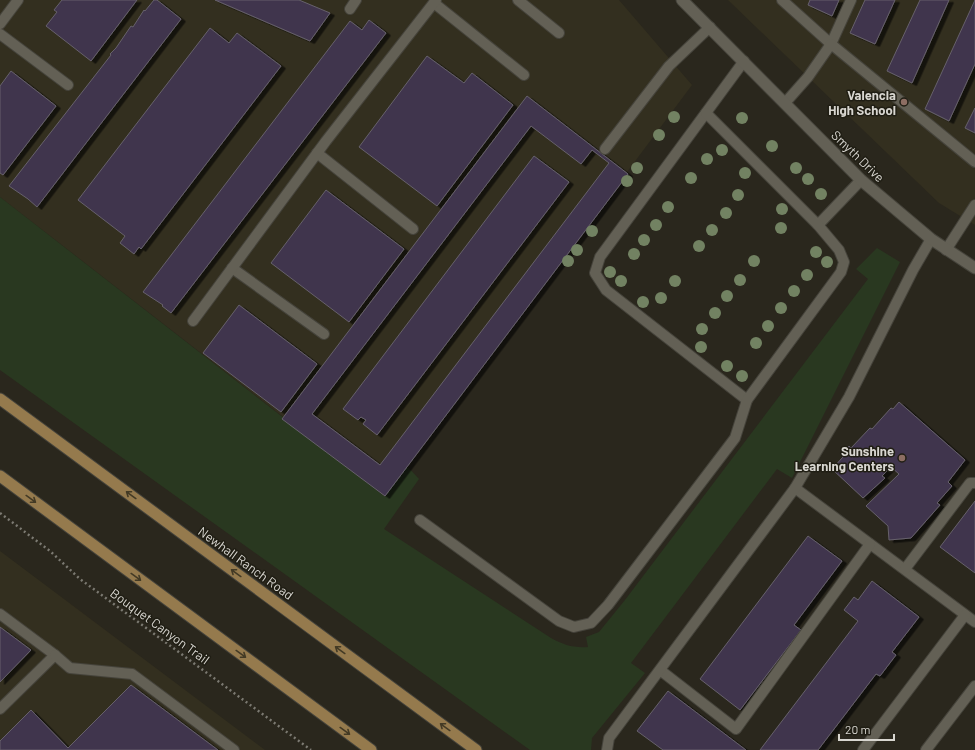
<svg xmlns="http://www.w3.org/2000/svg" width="975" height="750" viewBox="0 0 975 750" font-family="Barlow,sans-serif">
  <defs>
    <filter id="shadow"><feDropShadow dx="4.5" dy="2.5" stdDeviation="0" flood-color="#0009"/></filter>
  </defs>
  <rect width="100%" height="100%" fill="#2a271d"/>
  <g fill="#332f1f">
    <polygon points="0,0 619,0 692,85 385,496 0,197"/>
    <polygon points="728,0 975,0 975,225 939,203"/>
    <polygon points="0,551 265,750 0,750"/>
  </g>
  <path fill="#293820" d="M0,197L384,496L407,466L419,479L384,529L551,638C564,645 573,648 588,647L586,637L599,632L625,600L868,279L856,269L877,248L900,262L792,478L777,469L631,663L645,673L592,738L591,750H530L0,370Z"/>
  <g fill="#40344d" stroke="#66616b" fill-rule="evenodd" filter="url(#shadow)">
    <polygon points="62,0 137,0 91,61 46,26 57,12 54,10"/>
    <polygon points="154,0 157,0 181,19 37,207 28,199 9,186 111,55 110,54 116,48 131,26 133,27 144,10 145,11"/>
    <polygon points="215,0 299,0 330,13 310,41"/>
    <polygon points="810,0 839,0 832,16 808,5"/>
    <polygon points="865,0 895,0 875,44 850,33"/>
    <polygon points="920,0 949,0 912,83 887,71"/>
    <polygon points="975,0 975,64 949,121 925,109"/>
    <polygon points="369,20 386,33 171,313 162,306 163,305 143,292 350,21 362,30"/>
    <polygon points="210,28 229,43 237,33 281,66 141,249 139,247 134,254 120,243 125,236 78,200"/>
    <polygon points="427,56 464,83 472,73 513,105 437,206 359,147"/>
    <polygon points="11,71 56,106 3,175 0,173 0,86"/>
    <path d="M527,96L628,174L385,496L282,419ZM531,126L581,164L592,150L609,163L380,465L312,414Z"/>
    <polygon points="975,108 975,133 965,128"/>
    <polygon points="534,156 569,182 377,435 363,424 366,420 361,417 358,420 343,409"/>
    <polygon points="326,190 404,249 349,322 271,263"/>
    <polygon points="239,305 317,364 281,412 203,353"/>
    <polygon points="899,402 965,460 948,482 952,486 937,503 940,505 911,538 889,540 888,526 866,506 899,474 891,467 882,476 885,478 863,498 832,469 843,457 841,455 849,446 851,448 870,428 872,429 891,408 893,409"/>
    <polygon points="975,501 975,573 940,547"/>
    <polygon points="808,536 842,561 794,625 801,630 740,710 700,679"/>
    <polygon points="872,581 919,617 892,652 896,655 880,676 876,674 818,750 760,750 858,621 844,610 854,597 858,600"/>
    <polygon points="0,627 31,650 0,682"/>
    <polygon points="131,685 218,750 0,750 0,741 31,710 68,748"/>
    <polygon points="668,691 746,750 663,750 637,731"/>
  </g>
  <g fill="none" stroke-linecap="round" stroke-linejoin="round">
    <defs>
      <g id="service">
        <polyline points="518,0 559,33"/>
        <polyline points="782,0 831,44 851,0"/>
        <polyline points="434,3 524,75"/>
        <polyline points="350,9 356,0"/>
        <polyline points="0,24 18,0"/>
        <polyline points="0,34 68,85"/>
        <polyline points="744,61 600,257 595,273 606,290 747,400"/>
        <polyline points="785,103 808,77 831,44 975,162"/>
        <polyline points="605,149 669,66 710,27"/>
        <polyline points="317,153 413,229"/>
        <polyline points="818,225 861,180"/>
        <polyline points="946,250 975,205"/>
        <polyline points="232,268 324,334"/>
        <polyline points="193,321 326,141 436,0"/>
        <polyline points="795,488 975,622"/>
        <polyline points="420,520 559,621 574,627 591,623 608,605 735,438 747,400 841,272 844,262 839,250 818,225 706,113"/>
        <polyline points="905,569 970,483 975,483"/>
        <polyline points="0,614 55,655 0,709"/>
        <polyline points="55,655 70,668 132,674 234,750"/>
        <polyline points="660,670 736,729 870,544"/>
        <polyline points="607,750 609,738 795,488 849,397 913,270 931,239"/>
        <polyline points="863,750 965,615"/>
        <polyline points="926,750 975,686"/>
      </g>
      <polyline id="tertiary" points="682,0 861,180 931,239 975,268"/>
      <g id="primary">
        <polyline points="0,399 476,750"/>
        <polyline points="0,476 371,750"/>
      </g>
    </defs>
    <use href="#service" stroke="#45433b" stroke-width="12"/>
    <use href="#tertiary" stroke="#45433b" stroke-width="13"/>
    <use href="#primary" stroke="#45433b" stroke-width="13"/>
    <polyline stroke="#7c7a72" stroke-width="2.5" stroke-dasharray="2 3" stroke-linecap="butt" points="0,513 50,551 80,579 311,750"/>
    <use href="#service" stroke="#636055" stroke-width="10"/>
    <use href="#tertiary" stroke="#636055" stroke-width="11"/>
    <use href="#primary" stroke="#957a4d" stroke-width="11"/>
  </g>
  <g fill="#728262">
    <circle cx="674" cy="117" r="6"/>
    <circle cx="742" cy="118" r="6"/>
    <circle cx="659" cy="135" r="6"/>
    <circle cx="772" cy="146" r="6"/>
    <circle cx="722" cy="150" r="6"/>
    <circle cx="707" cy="159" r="6"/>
    <circle cx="637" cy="168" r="6"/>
    <circle cx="796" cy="168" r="6"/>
    <circle cx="745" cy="173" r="6"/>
    <circle cx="691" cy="178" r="6"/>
    <circle cx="808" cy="179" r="6"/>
    <circle cx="627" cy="181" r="6"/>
    <circle cx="821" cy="194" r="6"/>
    <circle cx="738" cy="195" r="6"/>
    <circle cx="668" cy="207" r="6"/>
    <circle cx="782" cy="209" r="6"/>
    <circle cx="726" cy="213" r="6"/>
    <circle cx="656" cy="225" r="6"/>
    <circle cx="781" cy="228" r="6"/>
    <circle cx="712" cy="230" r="6"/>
    <circle cx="592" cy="231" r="6"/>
    <circle cx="644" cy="240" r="6"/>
    <circle cx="699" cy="246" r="6"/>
    <circle cx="577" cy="250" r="6"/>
    <circle cx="816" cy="252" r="6"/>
    <circle cx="634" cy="254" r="6"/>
    <circle cx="568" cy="261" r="6"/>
    <circle cx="754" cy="261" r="6"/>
    <circle cx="827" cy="262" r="6"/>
    <circle cx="610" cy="272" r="6"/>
    <circle cx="807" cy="275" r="6"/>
    <circle cx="740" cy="280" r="6"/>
    <circle cx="621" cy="281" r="6"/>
    <circle cx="675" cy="281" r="6"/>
    <circle cx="794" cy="291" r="6"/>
    <circle cx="727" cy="296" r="6"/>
    <circle cx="661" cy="298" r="6"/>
    <circle cx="643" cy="302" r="6"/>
    <circle cx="781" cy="308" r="6"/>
    <circle cx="715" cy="313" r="6"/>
    <circle cx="768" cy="326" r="6"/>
    <circle cx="702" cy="329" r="6"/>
    <circle cx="756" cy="343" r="6"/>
    <circle cx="701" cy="347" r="6"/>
    <circle cx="727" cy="366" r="6"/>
    <circle cx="742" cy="376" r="6"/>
  </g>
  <defs><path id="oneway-shaft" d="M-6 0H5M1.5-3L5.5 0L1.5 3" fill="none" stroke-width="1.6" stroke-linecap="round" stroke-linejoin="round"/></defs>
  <g stroke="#433a25">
    <use href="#oneway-shaft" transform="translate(131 495) rotate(-144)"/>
    <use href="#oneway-shaft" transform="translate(31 499) rotate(36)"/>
    <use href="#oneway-shaft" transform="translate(236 573) rotate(-144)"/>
    <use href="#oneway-shaft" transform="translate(136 577) rotate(36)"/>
    <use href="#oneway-shaft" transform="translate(340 650) rotate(-144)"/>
    <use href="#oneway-shaft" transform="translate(241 654) rotate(36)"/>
    <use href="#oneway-shaft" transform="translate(445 727) rotate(-144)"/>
    <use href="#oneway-shaft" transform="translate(345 731) rotate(36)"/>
  </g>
  <g fill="#8d6e63" stroke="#201e14" stroke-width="1.5">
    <circle cx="904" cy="102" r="4"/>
    <circle cx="902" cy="458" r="4"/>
  </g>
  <g text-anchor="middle" stroke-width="3" stroke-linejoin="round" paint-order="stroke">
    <g font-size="13" font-weight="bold" fill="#d8d6d0" stroke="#201e14" text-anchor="end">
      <text x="896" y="100">Valencia<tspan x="896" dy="15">High School</tspan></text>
      <text x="894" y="456">Sunshine<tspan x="894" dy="15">Learning Centers</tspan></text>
    </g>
    <g font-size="13" fill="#d8d6d0" stroke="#201e14">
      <text transform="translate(858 156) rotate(44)" y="5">Smyth Drive</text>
      <text transform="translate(246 563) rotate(36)" y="5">Newhall Ranch Road</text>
      <text transform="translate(160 626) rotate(36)" y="5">Bouquet Canyon Trail</text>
    </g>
  </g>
  <path d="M839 734v6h55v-6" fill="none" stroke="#d8d6d0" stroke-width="2"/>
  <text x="845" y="734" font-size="12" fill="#d8d6d0" stroke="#201e14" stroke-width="3" paint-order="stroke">20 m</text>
</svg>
